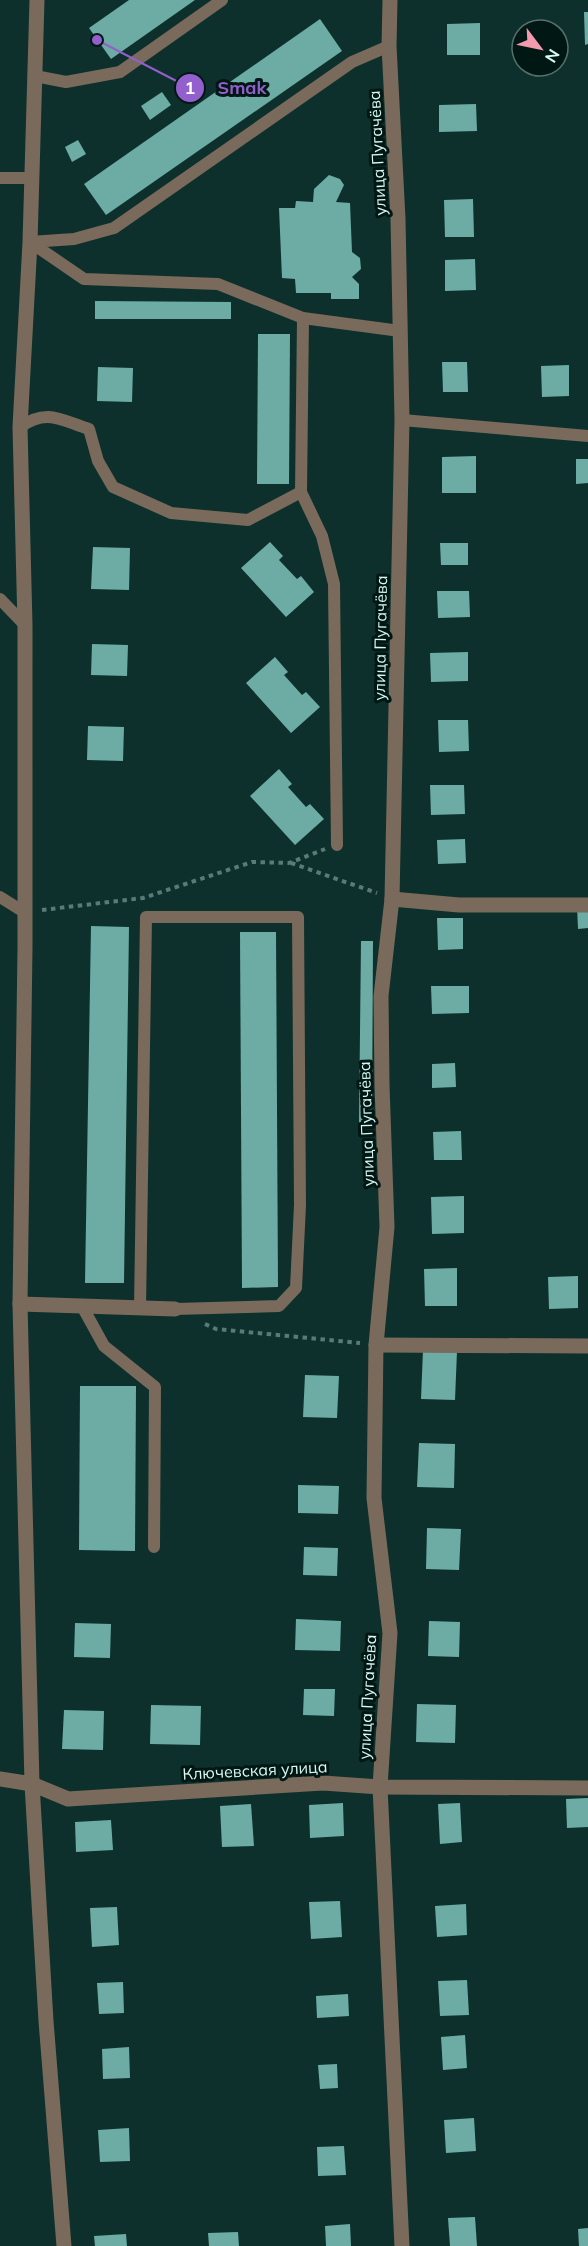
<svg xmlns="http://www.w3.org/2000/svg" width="588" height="2246" viewBox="0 0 588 2246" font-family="Mulish,sans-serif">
  <rect width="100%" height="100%" fill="#0d302c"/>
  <g fill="#6caca4">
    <polygon points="129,0 195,0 111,59 89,28"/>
    <polygon points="584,12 588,12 588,44 585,45"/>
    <polygon points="320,19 342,51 106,215 84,184"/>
    <polygon points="480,23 480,55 447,55 447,24"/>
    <polygon points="162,92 171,105 150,120 141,106"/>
    <polygon points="476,104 477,131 439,132 439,105"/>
    <polygon points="78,140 86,154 72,162 65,147"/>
    <polygon points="329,175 340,179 344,185 336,202 350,203 352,252 360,258 361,269 352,277 359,284 359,299 331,299 331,293 296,293 295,279 282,278 279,208 295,208 296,201 313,202 314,189"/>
    <polygon points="473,199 474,237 445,237 444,200"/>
    <polygon points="475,259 476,290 445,291 445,260"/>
    <polygon points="95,301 231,302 231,319 95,319"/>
    <polygon points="258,334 290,334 289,484 257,484"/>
    <polygon points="442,362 467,362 468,392 443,392"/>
    <polygon points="569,365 569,396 542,397 541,366"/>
    <polygon points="98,367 133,368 132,402 97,401"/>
    <polygon points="476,456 476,493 442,493 442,457"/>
    <polygon points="576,459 588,459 588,483 576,484"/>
    <polygon points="270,542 283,556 279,560 297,579 301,576 314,592 286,617 241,568"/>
    <polygon points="440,543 468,543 468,565 441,565"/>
    <polygon points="93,547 130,548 129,590 91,589"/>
    <polygon points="437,591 469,591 470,617 438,618"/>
    <polygon points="92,644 128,645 127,676 91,675"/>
    <polygon points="468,652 468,681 431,682 430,653"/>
    <polygon points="275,657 288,672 284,675 302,695 306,692 320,707 291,733 246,683"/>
    <polygon points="438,720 468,720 469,751 439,752"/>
    <polygon points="88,726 124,727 123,761 87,760"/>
    <polygon points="279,769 292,784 288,787 306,807 310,804 324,819 295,845 250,796"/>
    <polygon points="430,785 464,785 465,814 431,815"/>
    <polygon points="465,839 466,863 438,864 437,840"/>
    <polygon points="577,906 588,906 588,928 578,929"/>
    <polygon points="437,918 463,918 463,949 438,950"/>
    <polygon points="91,926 129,927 124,1283 85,1283"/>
    <polygon points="240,932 276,932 278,1287 242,1288"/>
    <polygon points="361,941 373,941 372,1124 359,1124"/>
    <polygon points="431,986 469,986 469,1013 432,1014"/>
    <polygon points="455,1063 456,1087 432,1088 432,1064"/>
    <polygon points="461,1131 462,1160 434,1160 433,1132"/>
    <polygon points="464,1196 464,1233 432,1234 431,1197"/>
    <polygon points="457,1268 457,1306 425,1306 424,1269"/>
    <polygon points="578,1276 578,1308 549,1309 548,1277"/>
    <polygon points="423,1350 457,1351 455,1400 421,1399"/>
    <polygon points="305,1375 339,1376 337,1418 303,1417"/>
    <polygon points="80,1386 136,1386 135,1551 79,1550"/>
    <polygon points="419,1443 455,1444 454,1488 417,1487"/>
    <polygon points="298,1485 339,1486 338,1514 298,1513"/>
    <polygon points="427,1528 461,1529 459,1570 426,1569"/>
    <polygon points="304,1547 338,1548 337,1576 303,1575"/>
    <polygon points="296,1619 341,1621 340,1651 295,1650"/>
    <polygon points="429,1621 460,1622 459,1657 428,1656"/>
    <polygon points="75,1623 111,1624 110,1658 74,1657"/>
    <polygon points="304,1689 335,1689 334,1716 303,1715"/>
    <polygon points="417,1704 456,1705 455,1743 416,1742"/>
    <polygon points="151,1705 201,1706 200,1745 150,1744"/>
    <polygon points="64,1710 104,1711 103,1750 62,1749"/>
    <polygon points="588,1798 588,1827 567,1828 566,1799"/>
    <polygon points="343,1803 344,1836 310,1838 309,1805"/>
    <polygon points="460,1803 462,1842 440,1844 438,1804"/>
    <polygon points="251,1804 254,1846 222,1847 220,1806"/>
    <polygon points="111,1820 113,1850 76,1852 75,1822"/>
    <polygon points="340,1901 342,1937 311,1939 309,1902"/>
    <polygon points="466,1904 467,1935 437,1937 435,1906"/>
    <polygon points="117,1907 119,1945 92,1947 90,1908"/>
    <polygon points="467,1980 469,2015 440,2016 438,1981"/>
    <polygon points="123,1982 124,2013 99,2014 97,1983"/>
    <polygon points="348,1994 349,2016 317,2018 316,1996"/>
    <polygon points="465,2035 467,2068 443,2070 441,2037"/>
    <polygon points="129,2047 130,2078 103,2079 102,2049"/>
    <polygon points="337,2064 338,2088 320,2089 318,2065"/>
    <polygon points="474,2118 476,2151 446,2153 444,2120"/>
    <polygon points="129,2128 130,2161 100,2162 98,2130"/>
    <polygon points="344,2146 346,2175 318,2176 317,2147"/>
    <polygon points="475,2217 477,2246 450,2246 448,2218"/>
    <polygon points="350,2224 351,2246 326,2246 325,2226"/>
    <polygon points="588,2228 588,2246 579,2246 578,2229"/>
    <polygon points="238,2232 239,2246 209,2246 208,2233"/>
    <polygon points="126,2234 127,2246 95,2246 94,2236"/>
  </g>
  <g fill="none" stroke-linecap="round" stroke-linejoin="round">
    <g stroke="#597b76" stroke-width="4" stroke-dasharray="4.5 4.5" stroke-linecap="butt">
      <polyline points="291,863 377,893"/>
      <polyline points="42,910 143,898 252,862 289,863 325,849"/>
      <polyline points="205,1324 216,1329 360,1343"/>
    </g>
    <g stroke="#7a6a5b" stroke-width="12">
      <polyline points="389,46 352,62 114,228 74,239 30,242 84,279 218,284 303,318 400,331"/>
      <polyline points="35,76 66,82 120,72 222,0"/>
      <polyline points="0,178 31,178"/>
      <polyline points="402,420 588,436"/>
      <path d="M20,427C47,408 61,420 89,429L98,461L113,487L171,513L248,520L301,492L303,318"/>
      <polyline points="301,492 322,536 334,584 337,845"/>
      <polyline points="0,599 25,625"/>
      <polyline points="0,897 24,912"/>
      <polyline points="82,1306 104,1346 155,1387 154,1547"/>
      <polyline points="140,1308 146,917 298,917 300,1205 296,1288 279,1306 175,1309"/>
    </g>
    <g stroke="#7a6a5b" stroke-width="15">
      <polyline points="390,0 389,46 398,219 402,420 392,899 381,996 382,1085 387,1227 376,1345 374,1498 390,1633 380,1787 402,2246"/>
      <polyline points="392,899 459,905 588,905"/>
      <polyline points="20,1304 175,1309"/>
      <polyline points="376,1345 588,1346"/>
      <polyline points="64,2246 46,2021 32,1784 68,1799 323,1783 380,1787 588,1788"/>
    </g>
    <polyline stroke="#7a6a5b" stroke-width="15" points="0,1779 32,1784 20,1304 25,948 25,625 20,427 30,242 37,0"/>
  </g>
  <g text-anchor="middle" stroke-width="6" stroke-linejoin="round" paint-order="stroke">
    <g font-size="16" fill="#d8f8f3" stroke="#001714">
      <text transform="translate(377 153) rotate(-93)" y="6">улица Пугачёва</text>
      <text transform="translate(380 638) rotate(-89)" y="6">улица Пугачёва</text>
      <text transform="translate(366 1124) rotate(-92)" y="6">улица Пугачёва</text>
      <text transform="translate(367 1697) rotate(-87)" y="6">улица Пугачёва</text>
      <text transform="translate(255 1770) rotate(-3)" y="6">Ключевская улица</text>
    </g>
  </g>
  <path fill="none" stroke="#925fcc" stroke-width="2" d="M97 40L190 88"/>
  <g fill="#925fcc" stroke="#001714" stroke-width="2">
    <circle cx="97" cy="40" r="6"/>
    <circle cx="190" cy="88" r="15"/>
  </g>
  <g font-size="18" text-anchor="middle" font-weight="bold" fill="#fff">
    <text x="190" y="94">1</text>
  </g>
  <g font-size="18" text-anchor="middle" font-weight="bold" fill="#925fcc" stroke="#001714" stroke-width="6" stroke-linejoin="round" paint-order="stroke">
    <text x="242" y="94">Smak</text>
  </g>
  <g transform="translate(540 48) rotate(122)"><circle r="28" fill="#001714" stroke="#56716d" stroke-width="1.5"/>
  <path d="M0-4.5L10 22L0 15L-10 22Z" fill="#f29aae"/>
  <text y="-9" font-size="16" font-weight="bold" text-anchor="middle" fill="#d8f8f3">N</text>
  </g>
</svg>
